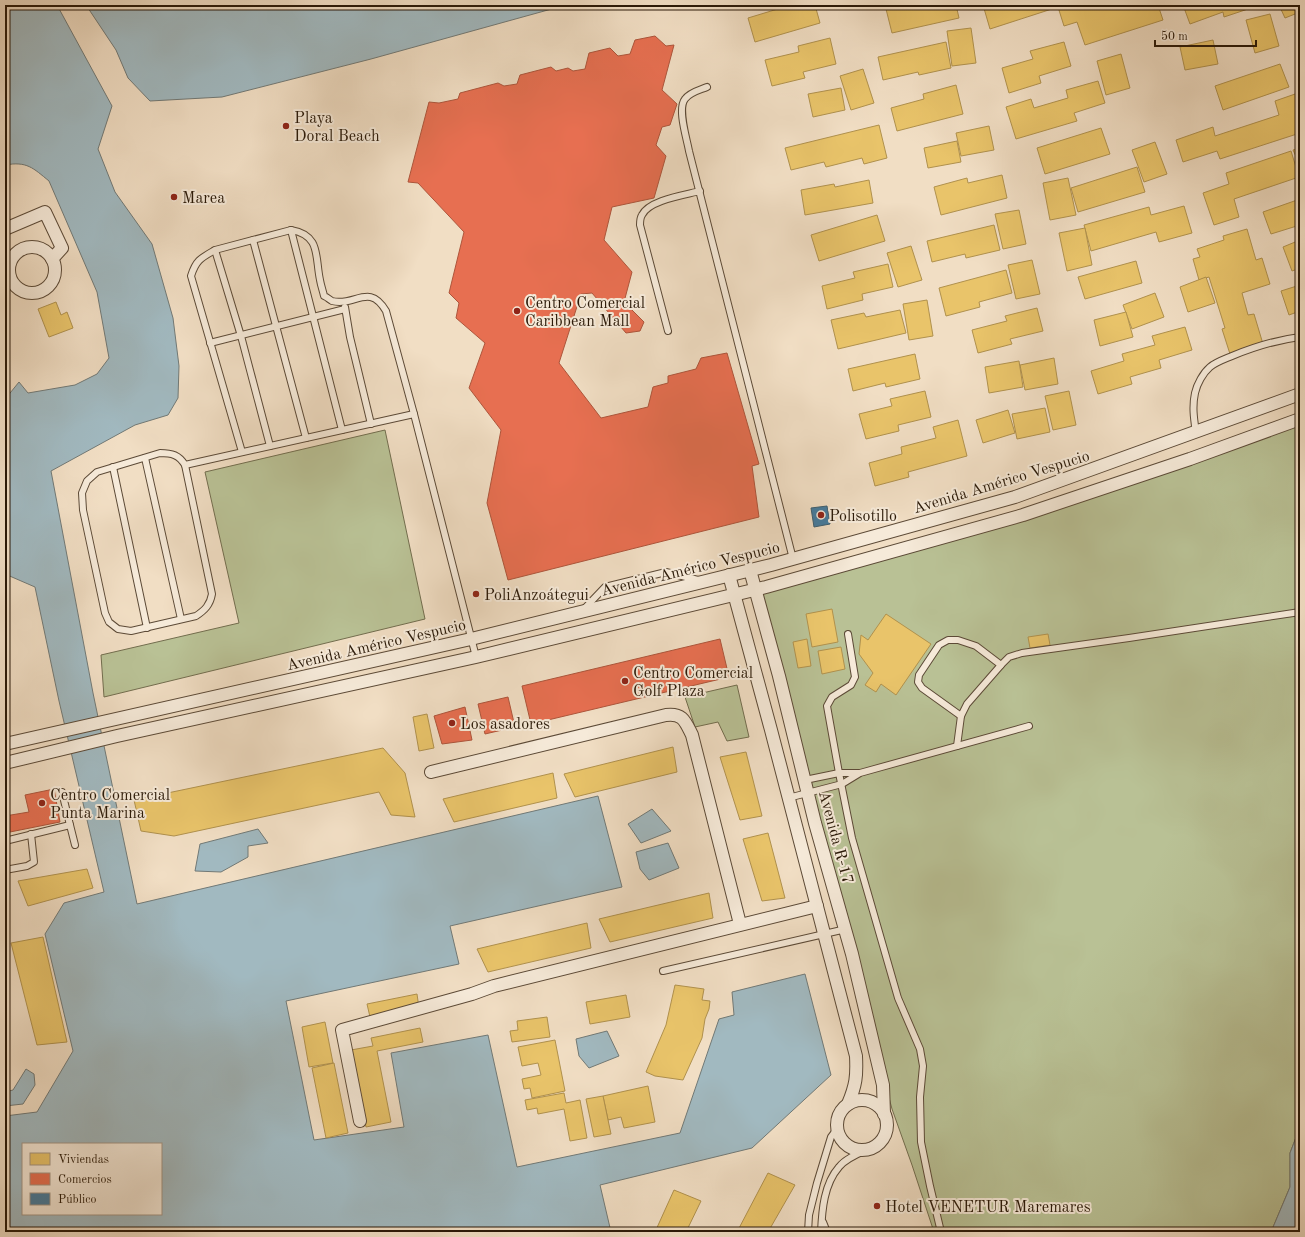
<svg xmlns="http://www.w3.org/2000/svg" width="1305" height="1237" viewBox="0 0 1305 1237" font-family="'Old Standard TT',serif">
  <rect width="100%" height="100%" fill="#f1dec4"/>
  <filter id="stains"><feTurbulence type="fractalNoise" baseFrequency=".005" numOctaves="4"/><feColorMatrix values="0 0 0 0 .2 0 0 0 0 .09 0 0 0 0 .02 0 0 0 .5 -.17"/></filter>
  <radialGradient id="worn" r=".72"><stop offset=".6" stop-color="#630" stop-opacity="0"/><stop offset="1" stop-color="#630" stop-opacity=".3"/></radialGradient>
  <g fill="#b9c195" stroke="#726d4e">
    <polygon points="1300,419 1300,1127 1290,1153 1290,1187 1271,1232 934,1232 912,1165 892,1109 755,590 1023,515"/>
    <polygon points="385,430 425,619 104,697 101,655 239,623 205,472"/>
    <polygon points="737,685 749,737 727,741 718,722 695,727 685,697"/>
  </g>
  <g fill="#a1b9c0" stroke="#717976" fill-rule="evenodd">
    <path d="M5,5H57L112,106L98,149L115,192L152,244L173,318L179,366L178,398L168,415L135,425L51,471L93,693L137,904L598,796L622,887L450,926L459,964L286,1001L314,1140L404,1127L391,1053L488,1035L517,1167L680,1133L719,1019L734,1015L732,992L805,974L831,1075L752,1148L600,1185L611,1232H5V1116L37,1112L73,1051L45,934L64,903L104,892L59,701L35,587L5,574L6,398L19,382L28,393L75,385L97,374L109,358L97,292L49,181C33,168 27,161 5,165ZM23,1144H161V1214H23Z"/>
    <polygon points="86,5 566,5 371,59 222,97 150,101 128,78 116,50"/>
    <polygon points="652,809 671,831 641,843 628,824"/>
    <polygon points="258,829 268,843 248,846 248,857 221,872 195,871 200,844"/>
    <polygon points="668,843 679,868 649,880 640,869 636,852"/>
    <polygon points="607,1031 619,1056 589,1068 579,1056 576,1039"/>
    <polygon points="26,1069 34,1074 35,1085 23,1104 5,1106 5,1092 13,1090"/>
    <polygon points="1300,1127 1300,1232 1271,1232 1290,1187 1290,1153"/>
  </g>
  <g fill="#e9c46a" stroke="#b0914d">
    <polygon points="780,5 815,5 820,23 755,42 748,18 781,8"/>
    <polygon points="885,5 956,5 959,18 892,33"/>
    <polygon points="983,5 1158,5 1163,20 1085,45 1077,22 1064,26 1058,7 990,29"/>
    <polygon points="1183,5 1257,5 1257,6 1224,17 1223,12 1190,24"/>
    <polygon points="1279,5 1300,5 1300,12 1285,18"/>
    <polygon points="1270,14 1279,46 1255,53 1246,20"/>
    <polygon points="971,28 976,63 952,66 947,31"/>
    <polygon points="830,38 836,64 803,72 805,78 772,86 765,60 799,52 798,46"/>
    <polygon points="1213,40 1218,64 1185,70 1180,47"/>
    <polygon points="946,42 951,68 919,75 918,72 883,80 878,57"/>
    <polygon points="1064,42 1071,66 1039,76 1041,83 1009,93 1002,68 1033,59 1030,51"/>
    <polygon points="1121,54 1130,88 1106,95 1097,61"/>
    <polygon points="1280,64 1289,87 1223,110 1215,86"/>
    <polygon points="863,69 874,103 851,110 840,76"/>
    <polygon points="1098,81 1105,103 1074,113 1077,121 1016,139 1006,107 1031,99 1034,108 1068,98 1066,90"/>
    <polygon points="956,85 963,114 897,131 891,108 924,99 923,94"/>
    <polygon points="841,88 845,110 813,117 808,94"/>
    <polygon points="1298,93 1300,100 1300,133 1220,159 1217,151 1183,162 1176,140 1213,127 1215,136 1279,115 1275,101"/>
    <polygon points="879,125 887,158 864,164 862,158 826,167 824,162 791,170 785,148"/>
    <polygon points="989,126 994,150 961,156 956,133"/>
    <polygon points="1101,128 1110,154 1045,174 1037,148"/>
    <polygon points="957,141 961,162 928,168 924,148"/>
    <polygon points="1155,142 1167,174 1144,182 1132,150"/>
    <polygon points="1300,148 1300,165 1293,150"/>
    <polygon points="1291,151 1299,177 1234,199 1239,217 1214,225 1203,193 1229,184 1226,173"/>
    <polygon points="1137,167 1145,192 1078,212 1071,188"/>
    <polygon points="1002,175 1007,198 941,215 934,187 967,178 968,183"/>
    <polygon points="1068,178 1076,215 1050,220 1043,183"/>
    <polygon points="869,180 873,203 805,215 801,190 834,184 835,187"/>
    <polygon points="1300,199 1300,225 1271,234 1263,212"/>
    <polygon points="1184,206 1192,233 1159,242 1156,232 1091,251 1084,225 1149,207 1151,215"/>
    <polygon points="1019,210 1026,244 1003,249 995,214"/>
    <polygon points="877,215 885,241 819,261 811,235"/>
    <polygon points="994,225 1000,250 966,258 965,254 932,262 927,241"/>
    <polygon points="1085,228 1092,265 1067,271 1059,233"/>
    <polygon points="1247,229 1256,260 1262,258 1270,284 1242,293 1248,315 1254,314 1263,344 1230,354 1222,329 1225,328 1209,277 1199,280 1193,259 1200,257 1197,249 1224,240 1223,236"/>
    <polygon points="1300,240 1300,268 1292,271 1283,247"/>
    <polygon points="911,246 922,280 898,287 887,253"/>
    <polygon points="1032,260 1040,294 1016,299 1008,265"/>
    <polygon points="1136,261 1142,283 1085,299 1078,277"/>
    <polygon points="888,264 893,287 862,294 863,300 827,309 822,286 855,278 853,272"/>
    <polygon points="1006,270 1012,293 979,302 980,307 946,316 939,288"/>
    <polygon points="1206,277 1215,303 1188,312 1180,287"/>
    <polygon points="1300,285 1300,311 1289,315 1281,291"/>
    <polygon points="1155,293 1164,317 1132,329 1123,305"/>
    <polygon points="927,300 933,336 909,340 903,304"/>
    <polygon points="56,302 61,315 67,312 73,328 49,337 38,309"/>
    <polygon points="1037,308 1043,331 1010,339 1012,344 978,353 972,330 1007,321 1005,316"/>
    <polygon points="900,310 906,333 838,349 831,320 864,313 866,317"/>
    <polygon points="1126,312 1133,337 1100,346 1094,320"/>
    <polygon points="1185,327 1192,350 1159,360 1161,368 1130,377 1132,384 1098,394 1091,371 1124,361 1122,354 1155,345 1152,336"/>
    <polygon points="915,354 920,379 886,387 885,383 853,391 848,369"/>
    <polygon points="1054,358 1058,384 1025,390 1020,365"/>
    <polygon points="1019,361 1023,387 989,393 985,367"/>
    <polygon points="925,391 931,417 898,425 899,431 866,439 859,414 892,406 890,399"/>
    <polygon points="1069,391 1076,425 1053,430 1045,396"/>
    <polygon points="1045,408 1050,432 1017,439 1012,414"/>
    <polygon points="1008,410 1015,433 983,443 976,420"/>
    <polygon points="958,420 967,456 908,472 909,477 875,486 869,463 902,454 901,447 936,438 933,427"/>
    <polygon points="832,609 838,642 812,647 806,614"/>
    <polygon points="886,614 931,644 896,695 881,684 876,692 865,685 873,673 859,654 861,635 868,640"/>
    <polygon points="1048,634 1050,645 1030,648 1028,637"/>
    <polygon points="807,639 811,666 798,668 793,642"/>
    <polygon points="841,647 845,669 822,674 818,651"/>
    <polygon points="427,714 434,748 419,751 413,717"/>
    <polygon points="673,747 677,772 575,797 564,774"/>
    <polygon points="383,748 405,773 415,817 391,815 379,792 174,836 141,831 134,800"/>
    <polygon points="746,752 762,816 740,820 720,757"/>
    <polygon points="553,773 557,798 454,822 443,799"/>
    <polygon points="768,833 785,898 762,901 743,839"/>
    <polygon points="87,869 93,888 28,906 18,881"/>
    <polygon points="709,893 713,918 610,942 599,919"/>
    <polygon points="587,923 591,948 488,972 477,949"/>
    <polygon points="43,937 67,1042 37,1045 11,943"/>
    <polygon points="675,985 704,989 702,1000 710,1001 709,1009 705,1019 702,1038 683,1080 655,1076 646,1072 666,1025"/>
    <polygon points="417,994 419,1008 370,1017 367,1004"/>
    <polygon points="626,995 630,1017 590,1024 586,1002"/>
    <polygon points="547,1017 550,1037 512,1042 510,1031 518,1030 517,1021"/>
    <polygon points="325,1022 333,1063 309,1067 302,1027"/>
    <polygon points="420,1028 423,1042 377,1051 391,1122 366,1127 351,1050 373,1046 371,1038"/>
    <polygon points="555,1040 565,1091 532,1098 530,1088 524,1089 522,1079 541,1075 538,1063 522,1066 518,1047"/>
    <polygon points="334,1063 348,1133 326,1138 312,1068"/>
    <polygon points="648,1086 655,1122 624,1128 621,1117 608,1120 603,1096"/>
    <polygon points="564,1093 566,1103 580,1100 587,1138 570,1141 564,1109 538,1114 537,1108 527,1110 525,1100"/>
    <polygon points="603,1096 611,1134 594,1137 586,1099"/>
    <polygon points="768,1173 795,1185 768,1232 737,1232"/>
    <polygon points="674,1190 701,1201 686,1232 655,1232"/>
  </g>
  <g fill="#e76f51" stroke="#ae553b">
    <polygon points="655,36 666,46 674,45 662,90 677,104 670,125 662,127 656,145 666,156 654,198 612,207 604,240 632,272 624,302 644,322 640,331 626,333 592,293 581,294 559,363 601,418 648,407 653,387 668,383 668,376 696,369 701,358 727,353 759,464 752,466 759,517 508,580 487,503 501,430 469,388 485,343 456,318 459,303 449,293 464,232 418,183 408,182 429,102 439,103 458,99 460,93 498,83 504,86 517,84 520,75 551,67 556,71 568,68 573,71 585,69 589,53 610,48 618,56 630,54 635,40"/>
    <polygon points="720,639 729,677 531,724 522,686"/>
    <polygon points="508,697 515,727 485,734 478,704"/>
    <polygon points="465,707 472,740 442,744 434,716"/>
    <polygon points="54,789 60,822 5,833 5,816 29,812 25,795"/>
  </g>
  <polygon fill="#457b9d" stroke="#3d5e70" points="827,506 830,524 814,527 811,508"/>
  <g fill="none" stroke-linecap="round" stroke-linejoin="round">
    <defs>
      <g id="lane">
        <path d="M707,87C700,90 690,92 685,99C677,109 687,139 689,151L793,559"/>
        <polyline points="291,230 342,430"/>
        <polyline points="253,240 306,438"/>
        <polyline points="215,250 241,336 270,446"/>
        <polyline points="345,307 350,337 371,424"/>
        <path d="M668,331L640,225C640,222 640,218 642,215C649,200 685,195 700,191"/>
        <polyline points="210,343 345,309"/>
        <path d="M1196,433C1194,419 1192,407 1195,393C1197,384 1203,373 1210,367C1216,362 1225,359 1232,356C1254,347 1276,340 1300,337"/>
        <path d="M242,452L191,276C196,260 201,258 215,250L291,230C321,235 315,257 320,280C321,286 323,291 324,296C327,297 330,300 332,301C355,307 369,282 386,311L414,414L476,657"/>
        <path d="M160,453C172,453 179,455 185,465L212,594C210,605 205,610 196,616L131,631L118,629L109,622L105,613L83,510L82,493L87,481L97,472Z"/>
        <polyline points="145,458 181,619"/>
        <polyline points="185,465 414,414"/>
        <polyline points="113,467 147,628"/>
        <polyline points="584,609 605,587 666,572 698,580"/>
        <polyline points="848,634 855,677 851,685 832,697 827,706 839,773 852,838 898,998 920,1049 923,1066 920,1097 921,1142 930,1186 941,1232"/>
        <polyline points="961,716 922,688 918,682 919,675 939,645 948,640 958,640 976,646 1001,665"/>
        <polyline points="957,746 961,716 967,704 1001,665 1009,657 1022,653 1129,638 1300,612"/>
        <polyline points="805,780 839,773 859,773"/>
        <polyline points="788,798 842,784 860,773 1029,726"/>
        <polyline points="70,825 75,845"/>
        <polyline points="5,841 70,825 62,792"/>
        <polyline points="5,870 27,866 34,862 31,834"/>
        <polyline points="663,971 846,929"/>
        <polyline points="823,1222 827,1232"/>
        <polyline points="808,1232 809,1215 817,1183 831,1137 837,1129"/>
        <path d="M821,1232C822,1210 824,1184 839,1167C846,1158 860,1153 871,1148"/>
      </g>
      <g id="street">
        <polyline points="5,229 45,212 62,248 52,259"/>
        <circle cx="32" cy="270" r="23"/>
        <polyline points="750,570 779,676 815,823 852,954 883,1085 884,1114"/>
        <path d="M729,575L771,730L856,1056C857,1076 856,1085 848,1104"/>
        <polyline points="5,744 471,639 771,565 1015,497 1300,394"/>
        <polyline points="5,763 117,736 476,657 766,587 1023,515 1190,459 1300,419"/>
        <path d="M431,772L666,715C683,713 685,721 692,735L740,924"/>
        <circle cx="862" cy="1125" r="25"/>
        <polyline points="360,1121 342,1030 472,994 494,986 817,906"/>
      </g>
    </defs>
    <use href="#lane" stroke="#5c4a37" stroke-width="8"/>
    <use href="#street" stroke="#5c4a37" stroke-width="14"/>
    <use href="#lane" stroke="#f6ead9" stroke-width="6"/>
    <use href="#street" stroke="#f6ead9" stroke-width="12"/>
  </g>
  <g fill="#8f2418" stroke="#f6ead9" stroke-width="1.5">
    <circle cx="286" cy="126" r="4"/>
    <circle cx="174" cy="197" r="4"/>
    <circle cx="517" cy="311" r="4"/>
    <circle cx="821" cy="515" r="4"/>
    <circle cx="476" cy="594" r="4"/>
    <circle cx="625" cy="681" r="4"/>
    <circle cx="452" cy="723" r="4"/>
    <circle cx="42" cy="803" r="4"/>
    <circle cx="877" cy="1206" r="4"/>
  </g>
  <g text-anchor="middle" stroke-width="4" stroke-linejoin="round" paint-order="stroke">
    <g font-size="16" fill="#2a1908" stroke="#f6ead9" text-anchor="start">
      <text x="294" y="123">Playa<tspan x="294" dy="18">Doral Beach</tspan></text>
      <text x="182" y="203">Marea</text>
      <text x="525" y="308">Centro Comercial<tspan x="525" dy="18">Caribbean Mall</tspan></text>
      <text x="829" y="521">Polisotillo</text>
      <text x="484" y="600">PoliAnzoátegui</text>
      <text x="633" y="678">Centro Comercial<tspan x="633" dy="18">Golf Plaza</tspan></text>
      <text x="460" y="729">Los asadores</text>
      <text x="50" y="800">Centro Comercial<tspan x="50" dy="18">Punta Marina</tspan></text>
      <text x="885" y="1212">Hotel VENETUR Maremares</text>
    </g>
    <g font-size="16" fill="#2a1908" stroke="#f6ead9">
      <text transform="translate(1001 481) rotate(-17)" y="6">Avenida Américo Vespucio</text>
      <text transform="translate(690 568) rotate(-14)" y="6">Avenida Américo Vespucio</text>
      <text transform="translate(376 644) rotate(-13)" y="6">Avenida Américo Vespucio</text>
      <text transform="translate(837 837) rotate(75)" y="6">Avenida R-17</text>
    </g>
  </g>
  <rect width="1305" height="1237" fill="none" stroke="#f1dec4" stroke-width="20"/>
  <rect x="6" y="6" width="1293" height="1225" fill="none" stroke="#2a1908" stroke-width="2"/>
  <rect x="10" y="10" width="1285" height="1217" fill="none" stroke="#2a1908"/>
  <rect x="22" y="1143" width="140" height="72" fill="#f6ead9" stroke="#a49685"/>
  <rect x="30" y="1153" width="20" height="12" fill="#e9c46a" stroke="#a49685"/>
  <text x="58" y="1163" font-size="12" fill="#2a1908">Viviendas</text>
  <rect x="30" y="1173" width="20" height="12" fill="#e76f51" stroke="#a49685"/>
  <text x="58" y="1183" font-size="12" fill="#2a1908">Comercios</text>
  <rect x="30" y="1193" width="20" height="12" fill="#457b9d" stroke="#a49685"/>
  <text x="58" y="1203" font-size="12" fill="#2a1908">Público</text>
  <path d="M1155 40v6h101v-6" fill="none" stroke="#2a1908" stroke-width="2"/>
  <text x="1161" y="40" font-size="12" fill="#2a1908" stroke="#f6ead9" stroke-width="3" paint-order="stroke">50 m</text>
  <rect width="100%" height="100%" filter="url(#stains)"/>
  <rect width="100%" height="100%" fill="url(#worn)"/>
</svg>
